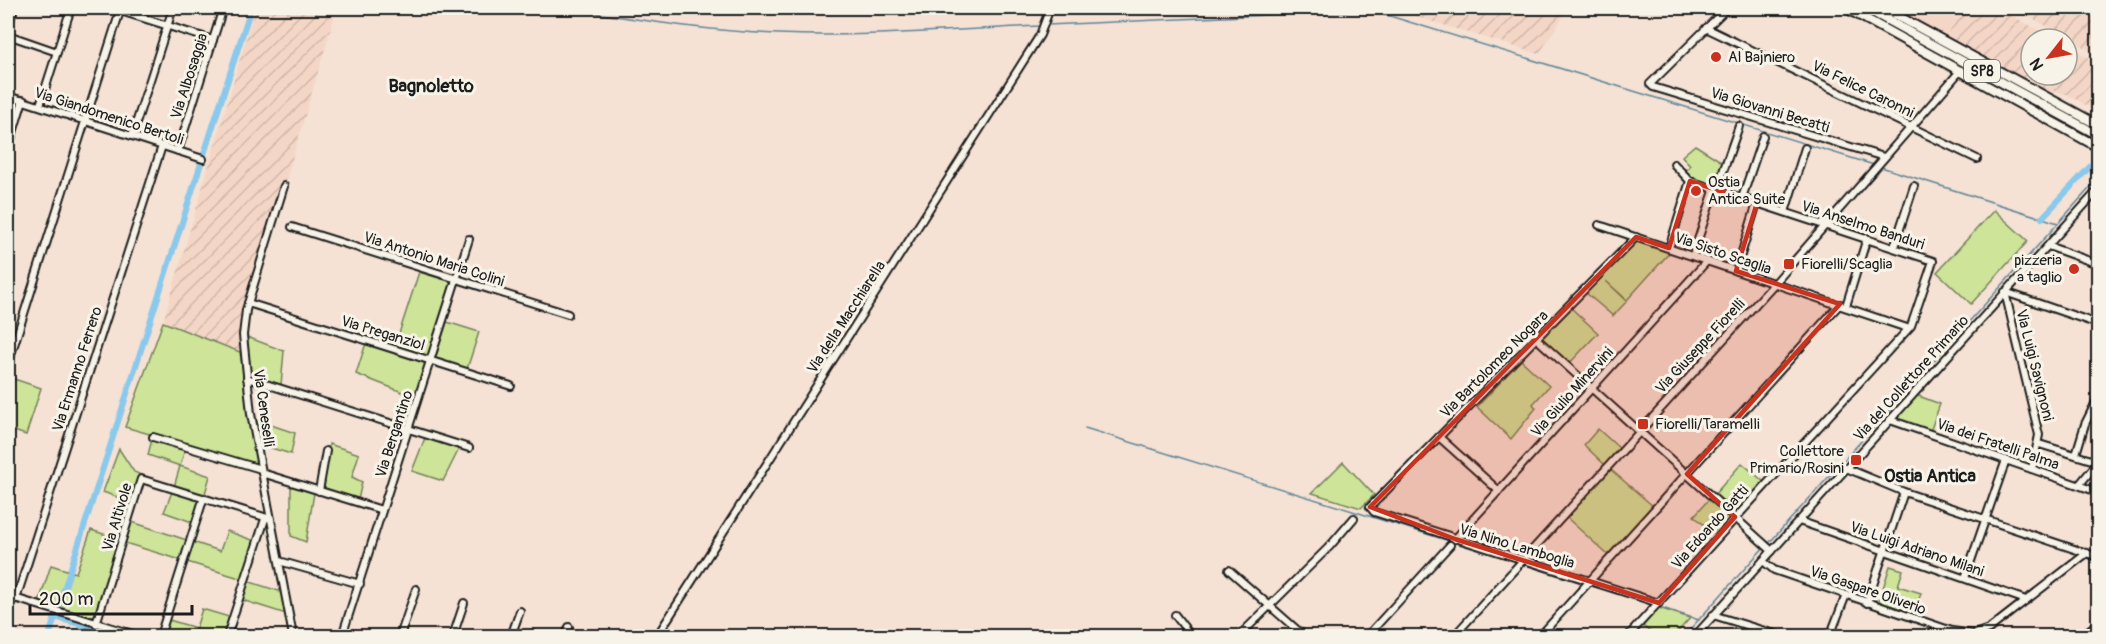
<svg xmlns="http://www.w3.org/2000/svg" width="2106" height="644" viewBox="0 0 2106 644" font-family="Pangolin,sans-serif">
  <defs>
    <pattern id="industrial-furrows" width="10" height="10" patternUnits="userSpaceOnUse" patternTransform="scale(1.5)"><rect width="10" height="10" fill="#f4d6c6"/><path d="M-1 1l2-2M0 10L10 0M9 11l2-2" fill="none" stroke="#d1b7aa"/></pattern>
  </defs>
  <rect width="100%" height="100%" fill="#f5e2d4"/>
  <filter id="ink" filterUnits="userSpaceOnUse"><feTurbulence type="fractalNoise" baseFrequency=".0167" numOctaves="2"/><feDisplacementMap in="SourceGraphic" scale="12" xChannelSelector="R" yChannelSelector="G"/><feConvolveMatrix kernelMatrix="1 2 1 2 8 2 1 2 1" color-interpolation-filters="sRGB"/></filter>
  <g filter="url(#ink)">
    <polygon fill="#f4d6c6" points="1904,8 1937,8 1957,19 1945,38 1902,13"/>
    <g fill="url(#industrial-furrows)">
      <polygon points="255,8 337,8 286,180 281,183 240,317 240,352 163,322"/>
      <polygon points="1387,8 1569,8 1539,54"/>
      <polygon points="1937,8 1998,8 2055,39 2031,39 2031,75 2067,75 2067,46 2098,63 2098,112 2066,94 2040,89 1945,38 1957,19"/>
      <polygon points="2015,8 2098,8 2098,55 2071,40"/>
    </g>
    <g fill="#cde499" stroke="#74805a" stroke-width="1.5">
      <polygon points="1695,145 1724,163 1715,186 1693,178 1685,171 1690,166 1682,156"/>
      <polygon points="1994,210 2028,241 1971,304 1937,272"/>
      <polygon points="1638,240 1671,251 1627,300 1606,281 1627,301 1613,316 1586,293"/>
      <polygon points="419,272 453,282 428,358 395,346"/>
      <polygon points="1570,307 1598,333 1568,365 1541,339"/>
      <polygon points="163,322 240,352 258,465 187,443 180,466 148,455 153,435 125,427"/>
      <polygon points="447,322 479,332 467,369 435,359"/>
      <polygon points="247,337 284,351 281,385 251,376"/>
      <polygon points="366,343 427,363 415,397 356,374"/>
      <polygon points="1521,360 1549,386 1533,404 1536,408 1511,439 1477,407"/>
      <polygon points="8,377 41,388 26,435 8,429"/>
      <polygon points="1916,395 1940,404 1930,432 1899,420 1898,416"/>
      <polygon points="256,420 295,433 291,454 261,445"/>
      <polygon points="1598,429 1619,448 1605,465 1584,445"/>
      <polygon points="425,438 459,449 443,481 412,471"/>
      <polygon points="329,444 359,454 352,477 362,482 358,500 324,488"/>
      <polygon points="119,449 134,472 139,474 131,502 103,492"/>
      <polygon points="1343,462 1374,495 1361,508 1312,493"/>
      <polygon points="1742,463 1764,482 1736,513 1715,494"/>
      <polygon points="180,466 210,476 204,497 174,487"/>
      <polygon points="1610,469 1654,507 1609,556 1566,517"/>
      <polygon points="291,486 314,493 306,542 291,536"/>
      <polygon points="172,492 199,500 192,522 164,512"/>
      <polygon points="1709,499 1731,518 1716,535 1694,516"/>
      <polygon points="132,522 220,551 227,531 255,541 243,579 125,543"/>
      <polygon points="91,530 119,539 95,618 39,602 51,565 76,573"/>
      <polygon points="1890,566 1903,570 1898,586 1921,593 1913,616 1878,604"/>
      <polygon points="247,581 282,592 286,614 242,600"/>
      <polygon points="1659,608 1690,618 1674,636 1655,636 1643,626"/>
      <polygon points="202,609 229,617 223,636 164,636 169,620 196,628"/>
    </g>
    <g fill="none" stroke-linecap="round" stroke-linejoin="round">
      <g stroke="#5f8499" stroke-width="1.5">
        <path d="M562,8C634,19 706,31 778,34C866,38 955,29 1042,26"/>
        <polyline points="8,9 8,8"/>
        <polyline points="1047,25 1356,11 1380,13 1874,165"/>
        <polyline points="1881,167 2058,223"/>
        <polyline points="1085,428 1517,562"/>
        <polyline points="1769,543 2098,179"/>
        <polyline points="1522,564 1586,584"/>
        <polyline points="1590,585 1654,605"/>
        <polyline points="1659,607 1699,620"/>
        <polyline points="1684,636 1765,546"/>
      </g>
      <g stroke="#8bc9ec" stroke-width="6">
        <polyline points="2042,218 2098,158"/>
        <polyline points="55,617 121,636"/>
        <polyline points="49,636 251,8"/>
      </g>
      <defs>
        <g id="minor">
          <polyline points="111,8 213,40"/>
          <polyline points="1727,8 1650,84 1653,87 1884,157"/>
          <polyline points="8,26 14,8"/>
          <polyline points="1706,28 1977,159"/>
          <polyline points="8,35 57,52"/>
          <polyline points="8,96 203,159"/>
          <polyline points="40,105 71,8"/>
          <polyline points="132,136 173,8"/>
          <polyline points="8,149 23,100"/>
          <polyline points="178,151 223,8"/>
          <polyline points="284,186 246,310 243,335 251,414 293,636"/>
          <polyline points="1717,189 1739,126"/>
          <polyline points="1742,198 1763,136"/>
          <polyline points="1785,212 1805,148"/>
          <polyline points="1599,225 1907,328"/>
          <polyline points="292,227 568,314"/>
          <polyline points="1636,237 1370,507 1374,512 1659,603"/>
          <polyline points="2048,246 2098,264"/>
          <polyline points="1894,247 1914,186"/>
          <polyline points="1669,248 1690,181"/>
          <polyline points="1693,255 1715,188"/>
          <polyline points="1736,271 1757,203"/>
          <polyline points="2005,292 2039,435 2032,469"/>
          <polyline points="2005,292 2098,324"/>
          <polyline points="248,303 511,386"/>
          <polyline points="1846,306 1867,238"/>
          <polyline points="1537,339 1772,551"/>
          <polyline points="8,364 121,8"/>
          <polyline points="247,378 469,448"/>
          <polyline points="1890,420 2098,492"/>
          <polyline points="153,437 261,469"/>
          <polyline points="1439,437 1499,491"/>
          <polyline points="2039,444 2098,462"/>
          <polyline points="2076,454 2085,424 2098,398"/>
          <polyline points="1846,468 1904,492 2098,557"/>
          <polyline points="262,473 382,510"/>
          <polyline points="2079,485 2098,462"/>
          <polyline points="319,491 326,451"/>
          <polyline points="1799,521 2026,600"/>
          <polyline points="1455,539 1707,261"/>
          <polyline points="279,561 360,584"/>
          <polyline points="1763,561 1774,570 1952,631 1974,634 1989,629 2087,553"/>
          <polyline points="1229,570 1304,636"/>
          <polyline points="1965,578 2006,460"/>
          <polyline points="8,596 139,636"/>
          <polyline points="16,599 162,146"/>
          <polyline points="1867,603 1904,492"/>
          <polyline points="1175,615 1191,636"/>
          <polyline points="1713,615 1781,636"/>
          <polyline points="96,624 141,479 271,519"/>
          <polyline points="85,636 87,633"/>
          <polyline points="160,636 203,500"/>
          <polyline points="227,636 265,519"/>
          <polyline points="342,636 469,239"/>
          <polyline points="400,636 416,589"/>
          <polyline points="453,636 464,603"/>
          <polyline points="511,636 520,611"/>
          <polyline points="566,636 569,627"/>
          <polyline points="657,636 1040,35 1050,8"/>
          <polyline points="1239,636 1330,546 1354,518"/>
          <polyline points="1367,636 1450,545"/>
          <polyline points="1454,636 1775,283 1961,70"/>
          <polyline points="1540,636 1840,304"/>
          <polyline points="1628,636 1911,326 1933,261 1690,181 1674,164"/>
          <polyline points="1695,636 2098,190"/>
          <polyline points="1830,636 1846,595"/>
          <polyline points="2082,636 2098,623"/>
        </g>
        <g id="major">
          <polyline points="1846,8 2098,147"/>
          <polyline points="1865,8 2098,135"/>
          <polyline points="1883,8 2098,125"/>
        </g>
      </defs>
      <use href="#minor" stroke="#1c1c1c" stroke-width="10"/>
      <use href="#major" stroke="#1c1c1c" stroke-width="12"/>
      <use href="#minor" stroke="#f7f3e8" stroke-width="6"/>
      <use href="#major" stroke="#f7f3e8" stroke-width="8"/>
    </g>
  </g>
  <path fill="#c8321e" fill-opacity="0.2" stroke="#c8321e" stroke-width="4.5" stroke-linejoin="round" d="M1690,181L1757,203L1736,271L1840,304L1687,474L1735,517L1659,603L1455,539L1370,507L1636,237L1669,248Z"/>
  <g fill="#c8321e" stroke="#f7f3e8" stroke-width="2">
    <circle cx="1716" cy="57" r="6"/>
    <circle cx="1696" cy="191" r="6"/>
    <rect x="1783" y="258" width="12" height="12" rx="3"/>
    <circle cx="2074" cy="269" r="6"/>
    <rect x="1637" y="418" width="12" height="12" rx="3"/>
    <rect x="1850" y="454" width="12" height="12" rx="3"/>
  </g>
  <g text-anchor="middle" stroke-width="6" stroke-linejoin="round" paint-order="stroke">
    <rect fill="#f7f3e8" stroke="#5e5c59" stroke-width="1.5" x="1964" y="60" width="36" height="22" rx="4.5"/>
    <g font-size="14" font-weight="bold" fill="#1c1c1c">
      <text x="1982" y="76">SP8</text>
    </g>
    <g font-size="15" fill="#1c1c1c" stroke="#f7f3e8" text-anchor="start">
      <text x="1728" y="62">Al Bajniero</text>
      <text x="1708" y="187">Ostia<tspan x="1708" dy="17">Antica Suite</tspan></text>
      <text x="2062" y="265" text-anchor="end">pizzeria<tspan x="2062" dy="17">a taglio</tspan></text>
      <text x="1801" y="269">Fiorelli/Scaglia</text>
      <text x="1655" y="429">Fiorelli/Taramelli</text>
      <text x="1844" y="456" text-anchor="end">Collettore<tspan x="1844" dy="17">Primario/Rosini</tspan></text>
    </g>
    <g font-size="15" fill="#1c1c1c" stroke="#f7f3e8">
      <text transform="translate(189 76) rotate(-72)" y="5">Via Albosaggia</text>
      <text transform="translate(1863 89) rotate(26)" y="5">Via Felice Caronni</text>
      <text transform="translate(1770 110) rotate(17)" y="5">Via Giovanni Becatti</text>
      <text transform="translate(109 116) rotate(18)" y="5">Via Giandomenico Bertoli</text>
      <text transform="translate(1863 225) rotate(18)" y="5">Via Anselmo Banduri</text>
      <text transform="translate(1723 253) rotate(19)" y="5">Via Sisto Scaglia</text>
      <text transform="translate(434 259) rotate(18)" y="5">Via Antonio Maria Colini</text>
      <text transform="translate(846 317) rotate(-57)" y="5">Via della Macchiarella</text>
      <text transform="translate(383 333) rotate(17)" y="5">Via Preganziol</text>
      <text transform="translate(1700 346) rotate(-47)" y="5">Via Giuseppe Fiorelli</text>
      <text transform="translate(1494 364) rotate(-45)" y="5">Via Bartolomeo Nogara</text>
      <text transform="translate(2035 365) rotate(76)" y="5">Via Luigi Savignoni</text>
      <text transform="translate(77 369) rotate(-72)" y="5">Via Ermanno Ferrero</text>
      <text transform="translate(1911 378) rotate(-48)" y="5">Via del Collettore Primario</text>
      <text transform="translate(1572 392) rotate(-48)" y="5">Via Giulio Minervini</text>
      <text transform="translate(264 408) rotate(82)" y="5">Via Ceneselli</text>
      <text transform="translate(394 434) rotate(-72)" y="5">Via Bergantino</text>
      <text transform="translate(1998 444) rotate(19)" y="5">Via dei Fratelli Palma</text>
      <text transform="translate(117 517) rotate(-73)" y="5">Via Altivole</text>
      <text transform="translate(1710 527) rotate(-48)" y="5">Via Edoardo Gatti</text>
      <text transform="translate(1517 546) rotate(17)" y="5">Via Nino Lamboglia</text>
      <text transform="translate(1917 549) rotate(19)" y="5">Via Luigi Adriano Milani</text>
      <text transform="translate(1868 590) rotate(19)" y="5">Via Gaspare Oliverio</text>
    </g>
    <g font-size="18" font-weight="bold" fill="#1c1c1c" stroke="#f7f3e8">
      <text x="431" y="92">Bagnoletto</text>
      <text x="1930" y="482">Ostia Antica</text>
    </g>
  </g>
  <rect width="2106" height="644" fill="none" stroke="#f7f3e8" stroke-width="30"/>
  <rect x="15" y="15" width="2076" height="614" fill="none" stroke="#1c1c1c" stroke-width="2" filter="url(#ink)"/>
  <g transform="translate(2049 57) rotate(239)"><circle r="28" fill="#f7f3e8" stroke="#9f9d96" stroke-width="1.5"/>
  <path d="M0-4.5L10 22L0 15L-10 22Z" fill="#c8321e"/>
  <text y="-9" font-size="16" font-weight="bold" text-anchor="middle" fill="#1c1c1c">N</text>
  </g>
  <path d="M30 605v9h162v-9" fill="none" stroke="#1c1c1c" stroke-width="3"/>
  <text x="39" y="605" font-size="18" fill="#1c1c1c" stroke="#f7f3e8" stroke-width="4.5" paint-order="stroke">200 m</text>
</svg>
